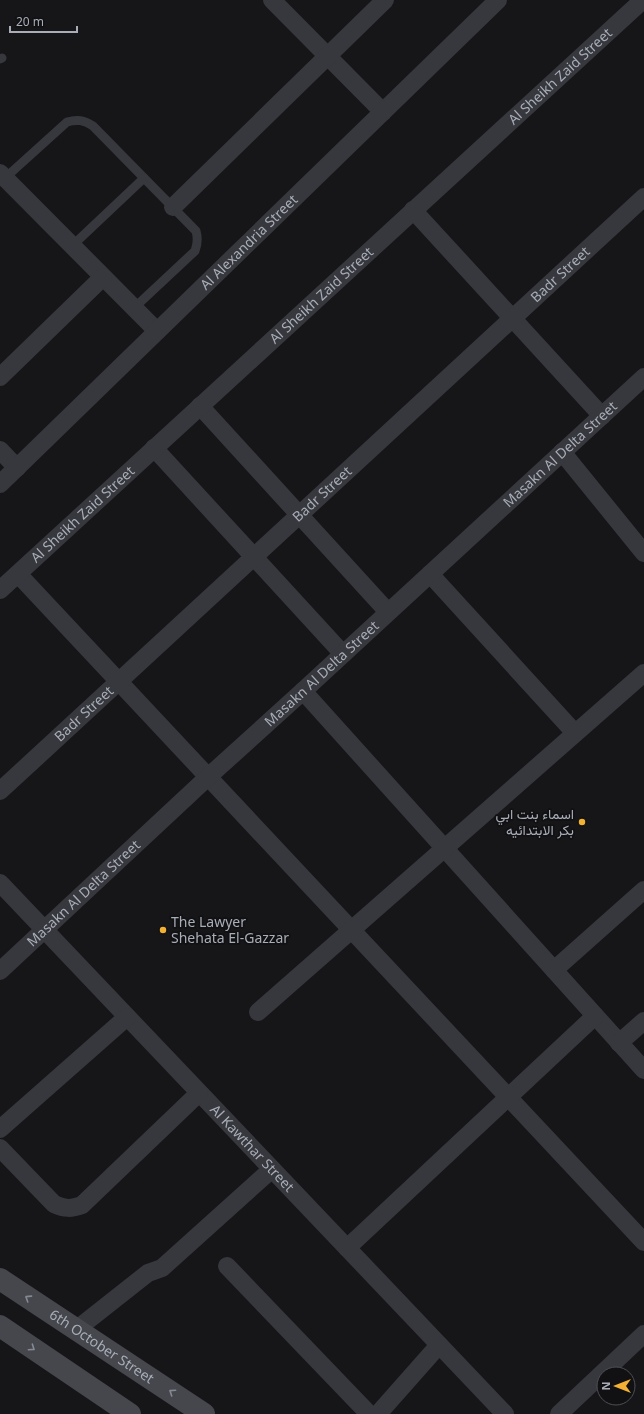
<svg xmlns="http://www.w3.org/2000/svg" width="644" height="1414" viewBox="0 0 644 1414" font-family="'Noto Sans',Vazirmatn,sans-serif">
  <rect width="100%" height="100%" fill="#161618"/>
  <g fill="none" stroke-linecap="round" stroke-linejoin="round">
    <g stroke="#37383d" stroke-width="9">
      <polyline points="0,59 2,58"/>
      <path d="M5,178L67,122C77,119 84,120 93,126L196,231C198,238 198,243 195,251L134,308"/>
      <polyline points="72,246 144,178"/>
    </g>
    <g stroke="#37383d" stroke-width="18">
      <polyline points="272,0 383,112"/>
      <polyline points="0,173 157,331"/>
      <polyline points="173,207 385,0"/>
      <polyline points="413,210 602,416"/>
      <polyline points="0,377 103,277"/>
      <polyline points="200,406 388,612"/>
      <polyline points="154,448 343,654"/>
      <polyline points="0,450 17,468"/>
      <polyline points="562,452 644,553"/>
      <path id="s1" d="M0,484L498,0"/>
      <polyline points="18,574 644,1242"/>
      <polyline points="430,574 575,733"/>
      <path id="s2" d="M0,590L643,0"/>
      <polyline points="303,691 644,1070"/>
      <path id="s3" d="M0,791L644,197"/>
      <path id="s4" d="M0,883L505,1414"/>
      <polyline points="554,970 644,890"/>
      <path id="s5" d="M0,971L208,777L303,691L644,377"/>
      <polyline points="258,1012 644,673"/>
      <polyline points="619,1043 644,1021"/>
      <polyline points="0,1129 127,1017"/>
      <path d="M0,1148L54,1204C65,1209 71,1209 82,1205L199,1093"/>
      <polyline points="347,1248 595,1016"/>
      <polyline points="227,1266 369,1414"/>
      <polyline points="77,1329 148,1273 162,1268 272,1169"/>
      <polyline points="378,1414 439,1345"/>
      <polyline points="559,1414 644,1334"/>
    </g>
    <g stroke="#45474d" stroke-width="22">
      <path id="s6" d="M0,1279L204,1414"/>
      <polyline points="0,1326 130,1414"/>
    </g>
  </g>
  <defs><path id="oneway-chevron" d="M-2-3.5L2.5 0L-2 3.5" fill="none" stroke-width="1.6" stroke-linecap="round" stroke-linejoin="round"/></defs>
  <g stroke="#858993">
    <use href="#oneway-chevron" transform="translate(28 1298) rotate(-147)"/>
    <use href="#oneway-chevron" transform="translate(32 1348) rotate(34)"/>
    <use href="#oneway-chevron" transform="translate(172 1392) rotate(-146)"/>
  </g>
  <g fill="#f2b134" stroke="#111113" stroke-width="1.5">
    <circle cx="582" cy="822" r="4"/>
    <circle cx="163" cy="930" r="4"/>
  </g>
  <g text-anchor="middle" stroke-width="3.5" stroke-linejoin="round" paint-order="stroke">
    <g font-size="14" fill="#a8adb8" stroke="#111113">
      <text dy="5" stroke="none"><textPath href="#s2" startOffset="760">Al Sheikh Zaid Street</textPath></text>
      <text dy="5" stroke="none"><textPath href="#s1" startOffset="347">Al Alexandria Street</textPath></text>
      <text dy="5" stroke="none"><textPath href="#s3" startOffset="762">Badr Street</textPath></text>
      <text dy="5" stroke="none"><textPath href="#s2" startOffset="436">Al Sheikh Zaid Street</textPath></text>
      <text dy="5" stroke="none"><textPath href="#s5" startOffset="762">Masakn Al Delta Street</textPath></text>
      <text dy="5" stroke="none"><textPath href="#s3" startOffset="438">Badr Street</textPath></text>
      <text dy="5" stroke="none"><textPath href="#s2" startOffset="112">Al Sheikh Zaid Street</textPath></text>
      <text dy="5" stroke="none"><textPath href="#s5" startOffset="438">Masakn Al Delta Street</textPath></text>
      <text dy="5" stroke="none"><textPath href="#s3" startOffset="114">Badr Street</textPath></text>
      <text dy="5" stroke="none"><textPath href="#s5" startOffset="114">Masakn Al Delta Street</textPath></text>
      <text dy="5" stroke="none"><textPath href="#s4" startOffset="366">Al Kawthar Street</textPath></text>
      <text dy="5" stroke="none"><textPath href="#s6" startOffset="122">6th October Street</textPath></text>
    </g>
    <g font-size="14" fill="#a8adb8" stroke="#111113" text-anchor="end">
      <text x="574" y="819">اسماء بنت ابي<tspan x="574" dy="16">بكر الابتدائيه</tspan></text>
      <text x="171" y="927" text-anchor="start">The Lawyer<tspan x="171" dy="16">Shehata El-Gazzar</tspan></text>
    </g>
  </g>
  <g transform="translate(616 1386) rotate(270)"><circle r="19" fill="#111113" stroke="#4d4f55"/>
  <path d="M0-3L7 15L0 10L-7 15Z" fill="#f2b134"/>
  <text y="-6" font-size="11" font-weight="bold" text-anchor="middle" fill="#a8adb8">N</text>
  </g>
  <path d="M10 26v6h67v-6" fill="none" stroke="#a8adb8" stroke-width="2"/>
  <text x="16" y="26" font-size="12" fill="#a8adb8" stroke="#111113" stroke-width="3" paint-order="stroke">20 m</text>
</svg>
